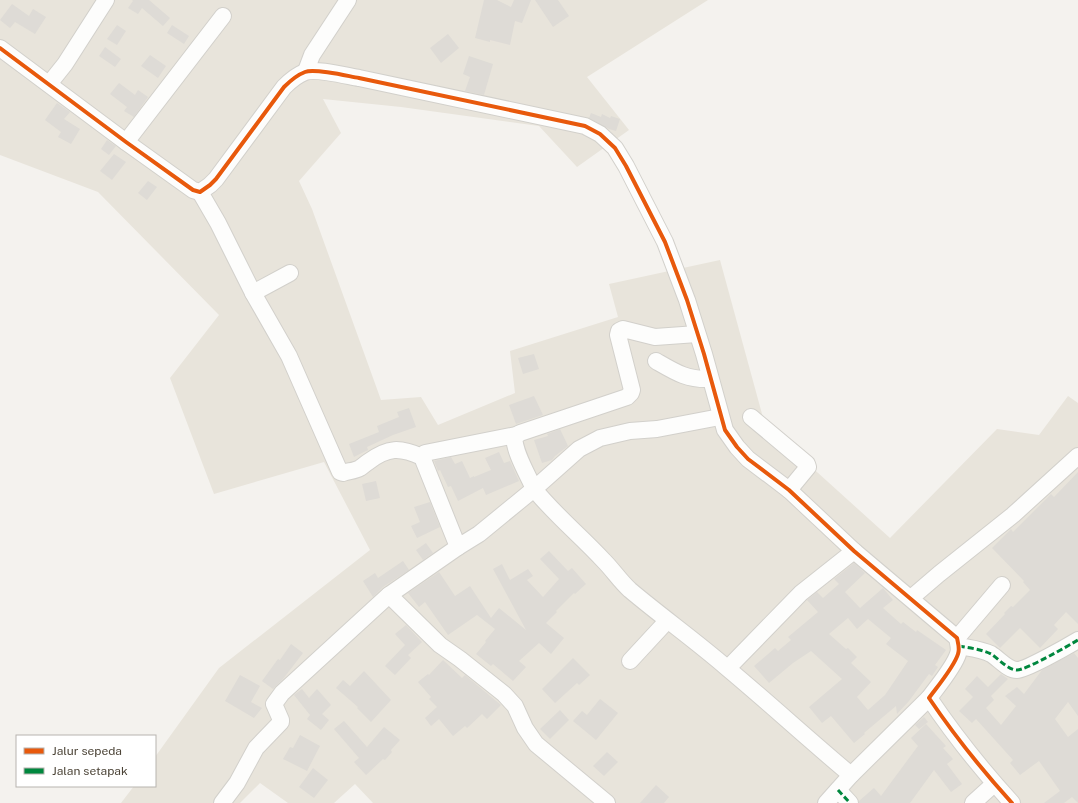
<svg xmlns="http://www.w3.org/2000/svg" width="1078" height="803" viewBox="0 0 1078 803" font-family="'Public Sans',sans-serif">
  <rect width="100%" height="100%" fill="#f4f2ee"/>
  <polygon fill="#e8e4db" points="0,0 708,0 587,77 629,130 577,167 539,126 401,107 323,99 341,133 299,181 312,209 381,400 421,397 438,425 515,393 510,351 618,317 609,284 720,260 765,425 890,538 997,429 1039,435 1068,396 1078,403 1078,803 373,803 355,784 334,803 288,803 260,783 240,803 121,803 134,786 155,786 155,757 219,668 370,550 324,462 214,494 170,378 219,315 98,192 0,155"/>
  <g fill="#dedbd6" fill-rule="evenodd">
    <polygon points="132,0 149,0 170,18 163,26 142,8 138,14 128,8 133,1"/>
    <polygon points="484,0 497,0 511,7 514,0 531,0 522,23 515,21 510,45 490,40 490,42 475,38"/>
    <polygon points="535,0 558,0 569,16 553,27"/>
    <polygon points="12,4 29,16 33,9 46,17 35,34 15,22 10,28 0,20"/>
    <polygon points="117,25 126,31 117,45 107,39"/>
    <polygon points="172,25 189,36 184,44 167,33"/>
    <polygon points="448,34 459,48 441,63 430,48"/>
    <polygon points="105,47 121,59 115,67 99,56"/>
    <polygon points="150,55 166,66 158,78 141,66"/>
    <polygon points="469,56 493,64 484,95 465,91 470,77 463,74"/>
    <polygon points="119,83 135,95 138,90 148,97 134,117 124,111 127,107 110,94"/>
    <polygon points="57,103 70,112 64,119 80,129 71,144 58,137 61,132 45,120"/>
    <polygon points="591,113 601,117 602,114 610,118 611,116 620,119 616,131 609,129 589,118"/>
    <polygon points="107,140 116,146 109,155 101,149"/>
    <polygon points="114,154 126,162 112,180 100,171"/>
    <polygon points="148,181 157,187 147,200 138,193"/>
    <polygon points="534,354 539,369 523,374 518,358"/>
    <polygon points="534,396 543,415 516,424 509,405"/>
    <polygon points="409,408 416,427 393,435 367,447 368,450 354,457 349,444 379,432 377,426 399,417 397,412"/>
    <polygon points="560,429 568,446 555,456 552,460 542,463 534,440 548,436 547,434"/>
    <polygon points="499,452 504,463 510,461 519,481 486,495 483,488 458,501 451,486 448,487 440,470 438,471 434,461 451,457 455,464 462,461 470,478 474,476 474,477 491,470 485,458"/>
    <polygon points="1078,472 1078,624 1066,612 1054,625 1058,629 1040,648 1020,628 1000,648 986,634 1005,614 1004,613 1011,606 1013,607 1030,590 1023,582 1024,581 992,548 1011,529 1013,532 1051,494 1054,497"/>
    <polygon points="376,481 380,498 366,501 362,484"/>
    <polygon points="430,502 440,527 417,538 411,526 420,522 414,507"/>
    <polygon points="426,543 433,553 423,560 416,550"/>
    <polygon points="549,551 568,571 572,568 586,584 575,594 574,593 556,611 557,612 546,623 564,638 551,654 539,643 519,661 526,667 513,681 493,664 491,666 476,654 486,642 485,641 495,629 477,615 448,635 425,602 419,607 408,593 439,572 455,596 470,586 491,618 499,608 526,630 493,569 502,564 510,580 528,569 533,576 527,580 543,597 559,579 540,559"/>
    <polygon points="403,561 409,570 383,587 373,597 363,581 375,573 378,578"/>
    <path d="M854,563L865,573L845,592L860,608L883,588L893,600L883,608L901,624L903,622L916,632L917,630L946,650L935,665L938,667L932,676L929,674L909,701L897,714L896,706L864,733L865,734L854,743L831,716L822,723L809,707L842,679L811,651L793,663L769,683L754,666L775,648L778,651L791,640L788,637L818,612L807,600L817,592L823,598L839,584L834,579ZM848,618L857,629L868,619L891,638L886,644L908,661L885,695L868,710L857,697L871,682L851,663L857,657L848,648L846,649L829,634Z"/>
    <polygon points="406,625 422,642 408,655 411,658 395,675 385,666 405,645 395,634"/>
    <polygon points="291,644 303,653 283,679 273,689 262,681 278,659 280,660"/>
    <polygon points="1074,653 1078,658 1078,716 1068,702 1055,719 1068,737 1078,729 1078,803 1072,797 1064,803 1044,803 1060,791 1039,761 1020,775 1010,763 1013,760 976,719 972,723 959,711 973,697 965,689 977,676 988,687 1001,674 1008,679 991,696 994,700 986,708 1001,725 1016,706 1005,696 1017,687 1024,694 1042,670"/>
    <polygon points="573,658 590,675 579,685 577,683 555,703 542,689"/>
    <polygon points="443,660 462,678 465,675 501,705 487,719 482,714 467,728 465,726 453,736 439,719 431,726 425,718 437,707 429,699 431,697 418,682 428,674 429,675"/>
    <polygon points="364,671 391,700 371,722 357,708 358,707 336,688 343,680 350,686"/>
    <polygon points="240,675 260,686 251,702 262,708 254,718 225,701"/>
    <polygon points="302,689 309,698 317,689 331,705 322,714 329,720 321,730 307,719 310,715 294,695"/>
    <polygon points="600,699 618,713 596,740 573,721 582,711 587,715"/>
    <polygon points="560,710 569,720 550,739 540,729"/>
    <polygon points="924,717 928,722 919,729 915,725"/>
    <polygon points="344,721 367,747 384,727 400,740 391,750 392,752 385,760 383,759 366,775 354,762 359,758 334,729"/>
    <polygon points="926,724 946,746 943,748 953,759 947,764 962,784 951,792 934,770 910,803 859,803 859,801 874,788 881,796 918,746 911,738"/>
    <polygon points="300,735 320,746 307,771 283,759 290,747 293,748"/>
    <polygon points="607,752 618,762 604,776 593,766"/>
    <polygon points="313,768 328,780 314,798 299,787"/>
    <polygon points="656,785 669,797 664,803 640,803"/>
  </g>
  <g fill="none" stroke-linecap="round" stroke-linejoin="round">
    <defs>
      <g id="minor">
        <path d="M0,48L126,142L193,190L200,192L210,185L216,179L284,87C290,81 297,75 305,72C315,68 347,76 359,78L585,126L600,134L615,148L626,166L665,242L687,300L704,354L725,430L737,447L748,459L789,490L854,551L957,638C958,643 960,649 958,654C954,667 937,687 929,698C954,735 982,770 1012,803"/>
        <polyline points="306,71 312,55 348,0"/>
        <polyline points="49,84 65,64 106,0"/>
        <polyline points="126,142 223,16"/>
        <path d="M200,192L218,223L253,293L289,356L340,472L343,473C348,471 355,471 360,468C363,466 365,464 368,462C388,447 400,447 422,457L458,547L479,534L534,489C555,515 581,536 604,561C613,570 620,581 630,590C662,617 696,641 727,668C769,703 809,740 851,775"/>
        <polyline points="253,293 290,273"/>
        <path d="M697,334L655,337L623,329L619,331L618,335L632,390L631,393L627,397L520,433L514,437C515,454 527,473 534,489L579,449L600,438L630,431L657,429L720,417"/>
        <path d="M656,361C675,372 687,380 710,379"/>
        <polyline points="751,417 807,464 808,467 789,490"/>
        <polyline points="422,457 425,453 516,435"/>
        <polyline points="389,595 440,645 460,659 504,694 515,706 525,728 536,744 607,803"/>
        <polyline points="911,598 939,574 1013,515 1078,456"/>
        <polyline points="957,638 1002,585"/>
        <path d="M959,646C969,648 981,649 991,654C999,659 1008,670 1017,670C1026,670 1068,646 1078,640"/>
        <polyline points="630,661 667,621"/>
        <polyline points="728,668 801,593 854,551"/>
        <polyline points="838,790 850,803"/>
        <polyline points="222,803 237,783 256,748 281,722 281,720 274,704 282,693 389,595 458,547"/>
        <polyline points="826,803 851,775 929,698"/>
        <polyline points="973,803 994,784"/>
      </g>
    </defs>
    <use href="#minor" stroke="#d2d0cb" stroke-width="18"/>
    <use href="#minor" stroke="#fdfdfc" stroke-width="16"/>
    <g stroke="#00873e" stroke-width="3" stroke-dasharray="6 3" stroke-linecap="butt">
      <path d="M959,646C969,648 981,649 991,654C999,659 1008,670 1017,670C1026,670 1068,646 1078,640"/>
      <polyline points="838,790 850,803"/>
    </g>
    <defs>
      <path id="cycleway" d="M0,48L126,142L193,190L200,192L210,185L216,179L284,87C290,81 297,75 305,72C315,68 347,76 359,78L585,126L600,134L615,148L626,166L665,242L687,300L704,354L725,430L737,447L748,459L789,490L854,551L957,638C958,643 960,649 958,654C954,667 937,687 929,698C954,735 982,770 1012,803"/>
    </defs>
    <use href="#cycleway" stroke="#fff" stroke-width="6"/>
    <use href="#cycleway" stroke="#e8590c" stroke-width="4"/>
  </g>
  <rect x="16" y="735" width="140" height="52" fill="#ffffff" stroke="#b7b4af"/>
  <rect x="24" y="748" width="20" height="6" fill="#e8590c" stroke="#b7b4af"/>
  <text x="52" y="755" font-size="12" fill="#4c4437">Jalur sepeda</text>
  <rect x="24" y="768" width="20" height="6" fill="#00873e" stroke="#b7b4af"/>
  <text x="52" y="775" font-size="12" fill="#4c4437">Jalan setapak</text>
</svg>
